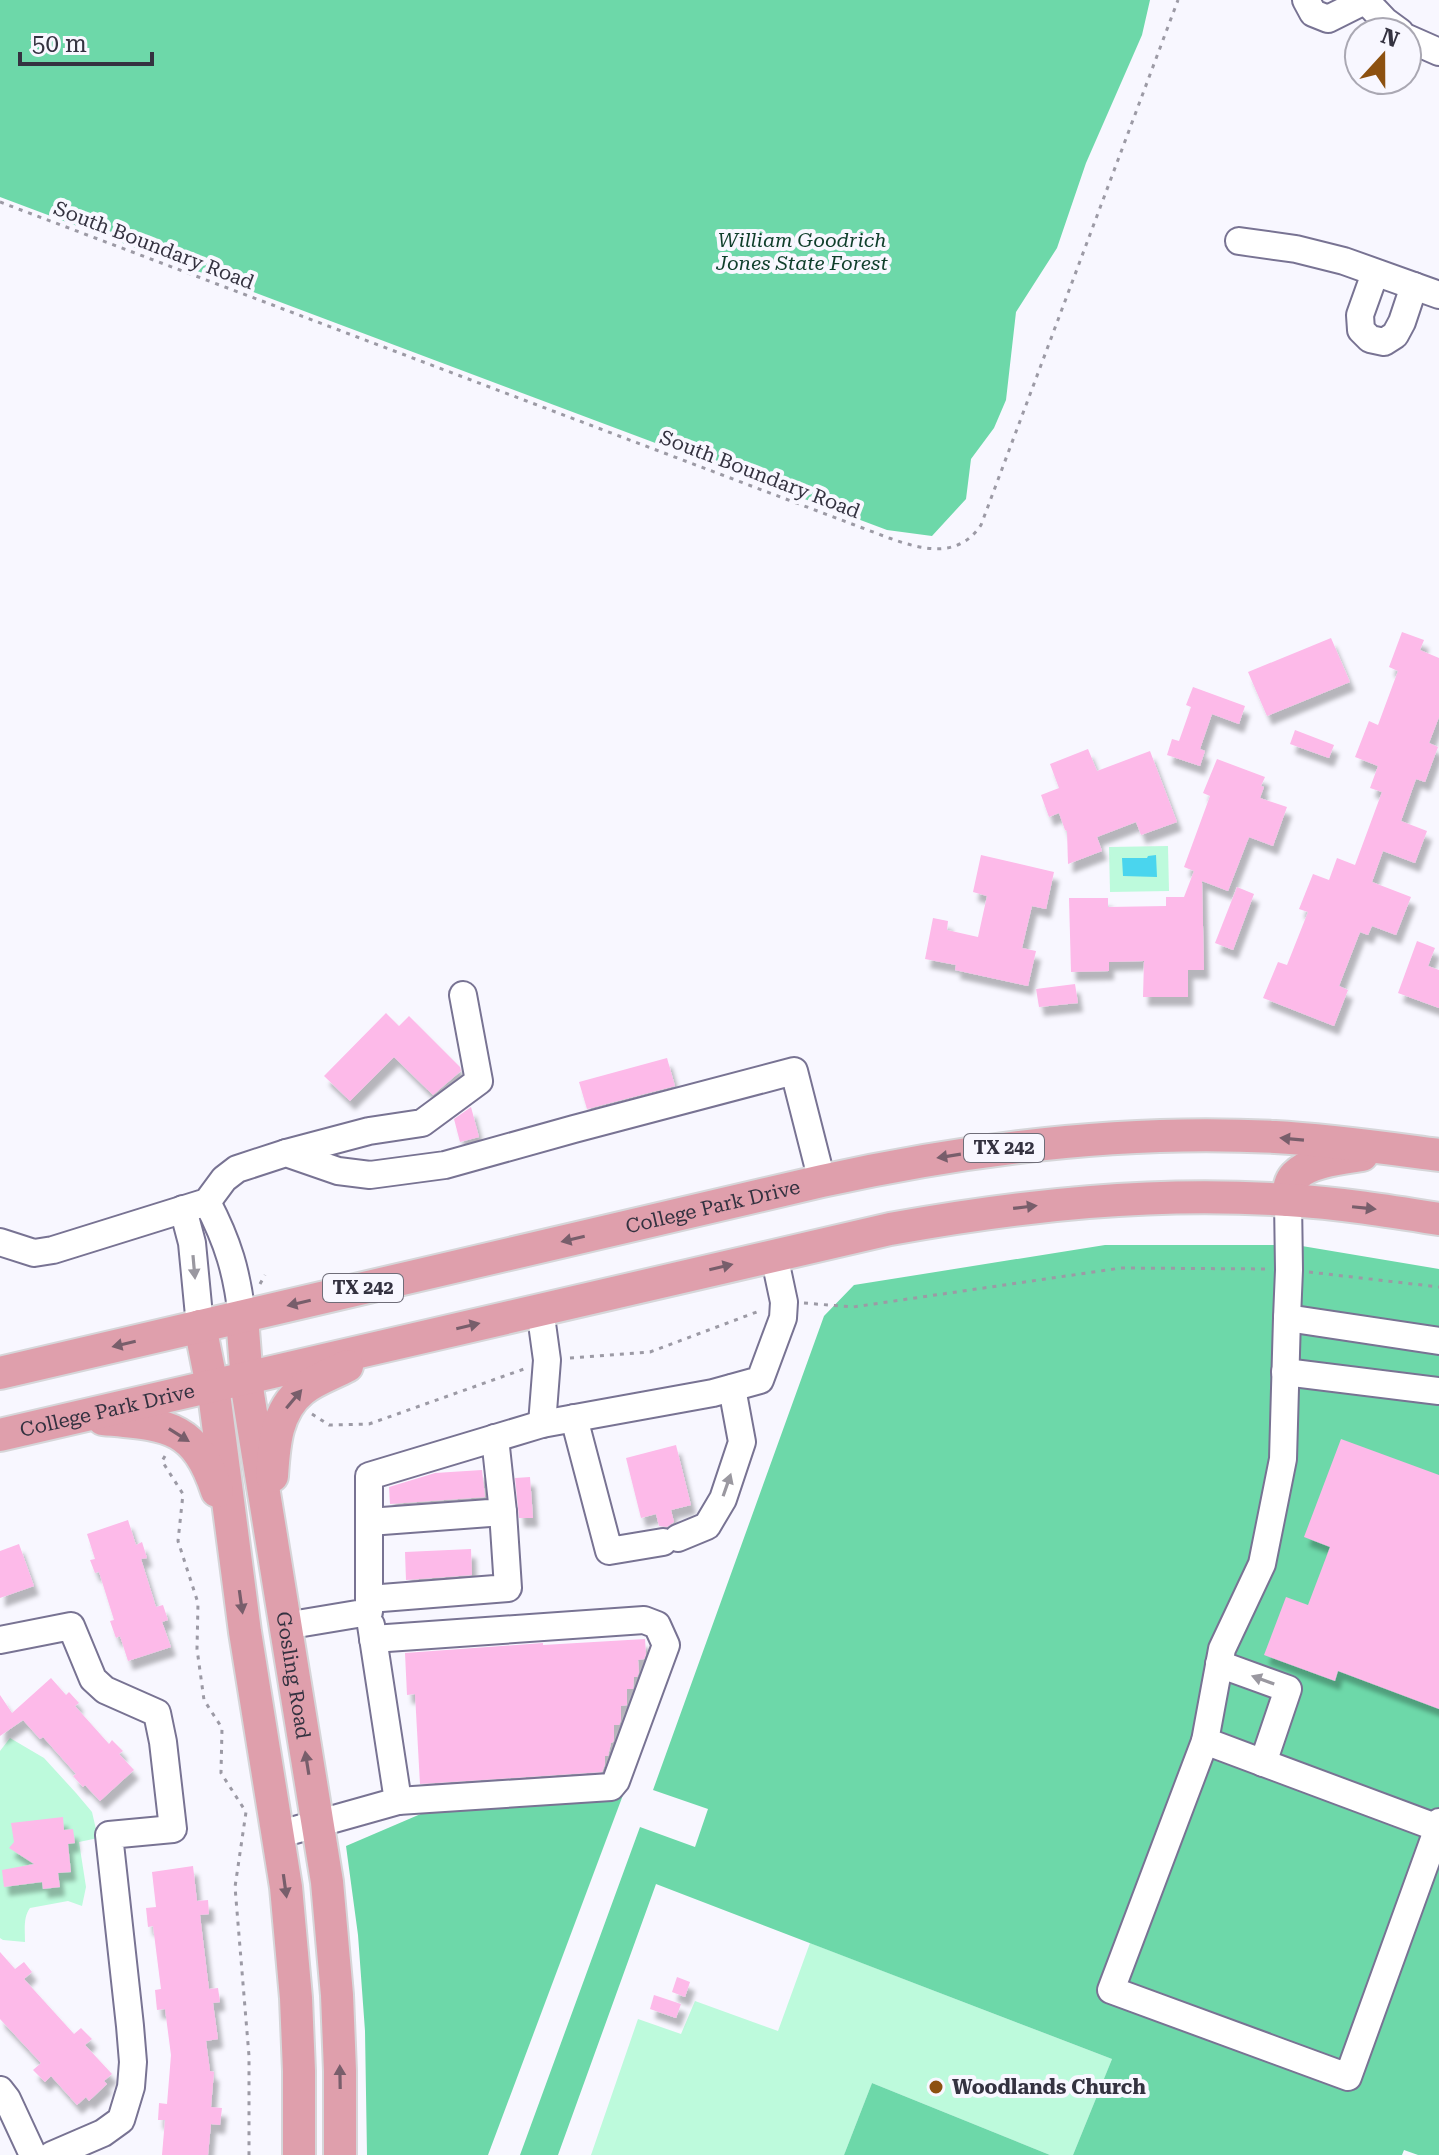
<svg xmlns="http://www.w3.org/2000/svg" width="1439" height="2155" viewBox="0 0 1439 2155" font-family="'Roboto Serif',serif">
  <defs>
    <filter id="shadow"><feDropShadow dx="5" dy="9" stdDeviation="2" flood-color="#0004"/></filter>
  </defs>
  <rect width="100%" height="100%" fill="#f8f7ff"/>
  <g fill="#bdfadc">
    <polygon points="1168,846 1169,891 1110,892 1109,847"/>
    <path d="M10,1738L44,1758L76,1793L92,1812L98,1838L79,1842L86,1887L82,1906L68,1901L30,1908C23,1917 25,1931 25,1942L3,1940L0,1938V1751Z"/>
    <polygon points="810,1943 1112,2059 1073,2155 1050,2155 872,2083 844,2155 591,2155 638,2019 681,2034 695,2001 778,2031"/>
  </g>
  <g fill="#6dd8a9">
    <polygon points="0,0 1150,0 1142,35 1086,163 1057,248 1016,312 1006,400 994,428 971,459 966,499 932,536 887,530 0,197"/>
    <polygon points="1105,1245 1296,1245 1439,1269 1439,2155 1418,2155 1404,2150 1402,2155 1073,2155 1112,2059 656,1884 558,2155 520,2155 640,1827 695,1847 708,1809 653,1790 824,1316 854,1285"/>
    <polygon points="623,1795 488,2155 367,2155 365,2031 358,1935 346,1846 430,1810"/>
    <polygon points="872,2083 1050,2155 844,2155"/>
  </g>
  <polygon fill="#4ad5ee" points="1156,855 1157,877 1123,876 1122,858 1147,858 1148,856"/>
  <g fill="#fdbae9" filter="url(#shadow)">
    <polygon points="1402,632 1424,640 1420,650 1439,658 1439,717 1429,743 1438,747 1425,782 1416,779 1401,821 1427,831 1415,863 1383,851 1372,882 1411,897 1396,935 1372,926 1368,935 1360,932 1339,986 1348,990 1334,1026 1263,998 1278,962 1287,965 1308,912 1299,909 1313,874 1329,880 1337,858 1355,865 1382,792 1370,788 1378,766 1355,757 1369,721 1378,725 1385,706 1398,671 1389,667"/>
    <polygon points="1331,638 1350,682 1267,716 1248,672"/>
    <polygon points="1193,687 1245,706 1239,724 1212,714 1200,749 1205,751 1200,766 1167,755 1172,739 1179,741 1191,707 1186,705"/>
    <polygon points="1295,730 1334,745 1329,758 1290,744"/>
    <polygon points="1088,749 1097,771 1150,751 1177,822 1141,835 1136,822 1097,837 1102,851 1068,864 1067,831 1065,830 1059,813 1049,817 1041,795 1059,788 1050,764"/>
    <polygon points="1217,759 1265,777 1261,786 1264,787 1260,798 1287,807 1273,846 1249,837 1228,891 1202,881 1204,970 1188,970 1188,997 1143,997 1144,961 1109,962 1109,971 1071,972 1069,898 1108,898 1108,907 1166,906 1166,897 1184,897 1194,871 1184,867 1210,796 1203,793"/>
    <polygon points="981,855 1054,872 1046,909 1032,906 1022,948 1036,951 1028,986 955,970 956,965 925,959 933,918 948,921 947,930 978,937 987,896 973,892"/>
    <polygon points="1237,887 1254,894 1233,950 1215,943"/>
    <polygon points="1417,941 1435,948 1428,966 1439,970 1439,1008 1398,993"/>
    <polygon points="1075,984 1078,1003 1039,1007 1036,989"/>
    <polygon points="386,1013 399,1026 409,1016 460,1067 461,1071 433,1095 394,1057 350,1101 324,1076"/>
    <polygon points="667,1058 675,1086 587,1109 579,1082"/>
    <polygon points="471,1107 479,1137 460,1142 454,1119"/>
    <polygon points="1341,1439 1439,1475 1439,1709 1338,1671 1335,1681 1264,1655 1286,1597 1308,1605 1330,1547 1304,1537"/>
    <polygon points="676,1445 691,1505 671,1510 674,1522 667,1527 659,1526 656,1514 641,1518 626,1458"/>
    <polygon points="482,1470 485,1497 390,1504 389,1487 435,1473"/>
    <polygon points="530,1477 533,1518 519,1518 515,1478"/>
    <polygon points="128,1520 136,1545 142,1542 147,1558 141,1559 156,1607 163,1605 168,1620 162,1622 171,1647 128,1661 120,1636 116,1638 110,1621 114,1620 99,1572 95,1573 90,1560 95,1559 87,1534"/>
    <polygon points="19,1544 34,1586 0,1598 0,1551"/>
    <polygon points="471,1549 472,1575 406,1580 405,1552"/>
    <polygon points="645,1639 646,1654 644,1659 638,1660 639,1672 637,1677 634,1677 633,1689 627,1689 627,1705 621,1706 621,1720 619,1725 614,1725 614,1739 613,1742 611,1743 608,1756 605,1756 605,1764 602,1772 420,1784 415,1694 407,1695 405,1653 543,1643 543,1645"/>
    <polygon points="51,1678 66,1695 69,1692 79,1703 75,1706 109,1744 112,1740 123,1751 119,1754 134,1770 100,1801 85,1785 83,1787 73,1776 76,1774 43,1737 40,1739 23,1720 0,1736 0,1695 12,1713"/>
    <polygon points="63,1817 64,1830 73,1829 75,1843 68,1844 71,1872 58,1873 60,1887 43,1889 42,1882 4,1887 2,1870 34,1864 9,1848 14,1842 11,1823"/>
    <polygon points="193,1866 197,1901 208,1900 209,1914 200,1915 209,1989 218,1988 220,2002 213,2003 218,2039 206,2041 210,2071 214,2072 211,2107 222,2108 220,2125 211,2124 208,2155 162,2155 165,2120 158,2120 159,2103 167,2104 171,2055 165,2009 157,2010 155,1990 161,1989 153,1926 148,1927 146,1908 156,1907 152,1872"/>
    <polygon points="0,1952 15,1969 24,1962 32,1972 24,1979 74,2034 81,2028 92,2039 85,2045 112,2074 104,2081 107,2084 89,2101 86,2097 77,2105 51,2076 45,2082 33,2070 41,2063 0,2019"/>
    <polygon points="677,1977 690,1982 685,1997 672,1992"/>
    <polygon points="654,1995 681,2004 676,2018 650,2009"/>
  </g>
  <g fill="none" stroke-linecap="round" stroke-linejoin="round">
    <defs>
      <g id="minor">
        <polyline points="1306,0 1313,13 1328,19 1366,0"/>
        <polyline points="1365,0 1385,21 1400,32"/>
        <polyline points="1407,38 1439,52"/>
        <polyline points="1239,241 1296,249 1344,261 1439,295"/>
        <polyline points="1375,273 1360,315 1361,330 1370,339 1384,342 1395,335 1402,322 1414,286"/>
        <polyline points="286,1153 369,1131 422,1123 479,1081 463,995"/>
        <polyline points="1288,1200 1289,1270 1287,1318 1439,1341"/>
        <path d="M207,1202C228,1242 237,1272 242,1317"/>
        <polyline points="183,1209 192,1243 200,1326"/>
        <polyline points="0,1242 34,1253 53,1250 207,1202 224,1179 237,1169 286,1153 338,1171 370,1175 445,1165 574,1129 794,1071 822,1181"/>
        <polyline points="540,1309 547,1360 542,1424"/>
        <polyline points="1287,1318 1283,1459 1262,1564 1222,1649 1205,1741 1438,1828 1439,1822"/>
        <polyline points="1285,1372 1439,1391"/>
        <polyline points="574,1418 609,1551 663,1542"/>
        <polyline points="369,1522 503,1512 495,1438"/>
        <polyline points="678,1538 707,1526 723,1499 742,1442 732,1388"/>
        <polyline points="369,1599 508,1588 503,1512"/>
        <polyline points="285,1626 369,1612 369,1476 542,1424 713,1393 760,1380 783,1318 784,1302 774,1255"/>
        <polyline points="373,1639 644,1620 657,1625 666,1645 616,1781 611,1787 398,1801"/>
        <polyline points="0,1640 71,1626 93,1679 105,1690 157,1713 163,1742 173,1829 109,1835 130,2026 133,2062 131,2087 121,2120 103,2133 52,2155"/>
        <polyline points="1219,1664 1288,1689 1263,1763"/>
        <polyline points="1205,1741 1111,1990 1348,2077 1438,1828"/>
        <polyline points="277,1835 398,1801 371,1625"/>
        <polyline points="0,2090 7,2099 33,2155"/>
      </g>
      <g id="major">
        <path d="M1288,1200C1289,1191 1289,1182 1295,1176C1309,1161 1343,1158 1362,1155"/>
        <path id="s1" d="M242,1317L248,1394L327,1882L337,1995L340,2071V2155"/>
        <polyline points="200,1326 215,1401 245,1632 286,1887 296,1998 299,2071 299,2155"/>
        <path id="s2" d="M0,1373L822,1181C971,1148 1123,1129 1275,1137C1330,1140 1385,1148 1439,1155"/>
        <path d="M103,1419C166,1425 195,1424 217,1491"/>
        <path id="s3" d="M0,1435L890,1229C1022,1205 1154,1191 1288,1200C1339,1203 1389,1211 1439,1219"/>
        <path d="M272,1476C274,1445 276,1411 302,1390C314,1380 332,1374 347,1366"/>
      </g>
    </defs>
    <use href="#minor" stroke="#787393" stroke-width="30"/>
    <use href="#major" stroke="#d6d6d9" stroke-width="36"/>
    <g stroke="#9c9aa5" stroke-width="3" stroke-dasharray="4 6" stroke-linecap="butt">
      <path d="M0,202L889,538C923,550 958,559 981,525L1178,0"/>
      <polyline points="1309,1272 1439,1287"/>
      <polyline points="260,1284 265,1275"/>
      <polyline points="804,1303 853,1307 1121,1268 1270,1269"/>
      <polyline points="570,1358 650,1352 762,1310"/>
      <polyline points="312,1414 329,1425 369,1424 524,1369"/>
      <polyline points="165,1456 162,1461 183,1494 178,1541 198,1603 197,1649 204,1700 222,1728 221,1773 246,1812 235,1887 249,2056 249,2155"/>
    </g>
    <use href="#minor" stroke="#fff" stroke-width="26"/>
    <use href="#major" stroke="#df9fac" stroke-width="32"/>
  </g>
  <defs><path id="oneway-solid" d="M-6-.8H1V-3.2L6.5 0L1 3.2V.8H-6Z" transform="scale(2)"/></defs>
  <g fill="#785e6b">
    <use href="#oneway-solid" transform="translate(1292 1139) rotate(-175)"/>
    <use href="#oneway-solid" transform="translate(949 1156) rotate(171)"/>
    <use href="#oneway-solid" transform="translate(1025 1207) rotate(-7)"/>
    <use href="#oneway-solid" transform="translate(1364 1208) rotate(6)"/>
    <use href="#oneway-solid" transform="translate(573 1239) rotate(167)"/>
    <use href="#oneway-solid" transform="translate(721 1267) rotate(-13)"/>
    <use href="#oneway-solid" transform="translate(299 1303) rotate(167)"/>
    <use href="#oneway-solid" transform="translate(468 1326) rotate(-13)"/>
    <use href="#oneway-solid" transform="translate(124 1344) rotate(167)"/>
    <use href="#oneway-solid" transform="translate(294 1399) rotate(-50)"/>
    <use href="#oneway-solid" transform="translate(179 1435) rotate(32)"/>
    <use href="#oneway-solid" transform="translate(241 1602) rotate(82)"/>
    <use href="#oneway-solid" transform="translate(307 1763) rotate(-99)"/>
    <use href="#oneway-solid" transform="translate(285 1886) rotate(82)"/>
    <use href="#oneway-solid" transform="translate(340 2077) rotate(-91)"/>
  </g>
  <g fill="#9a98a0">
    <use href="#oneway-solid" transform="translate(194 1267) rotate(85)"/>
    <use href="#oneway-solid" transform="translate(727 1485) rotate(-71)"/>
    <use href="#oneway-solid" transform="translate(1263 1680) rotate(-160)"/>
  </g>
  <circle fill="#8d5110" stroke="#f8f7ff" stroke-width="3" cx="936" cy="2087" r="8"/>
  <g text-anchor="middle" stroke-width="8" stroke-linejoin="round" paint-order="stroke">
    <g fill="#f8f7ff" stroke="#6f6d79" stroke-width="2">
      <rect x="964" y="1134" width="80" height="28" rx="6"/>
      <rect x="323" y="1274" width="80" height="28" rx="6"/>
    </g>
    <g font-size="18" font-weight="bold" fill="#343240">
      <text x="1004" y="1154">TX 242</text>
      <text x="363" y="1294">TX 242</text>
    </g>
    <g font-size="20" font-style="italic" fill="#0f3e2b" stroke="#f8f7ff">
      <text x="802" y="247">William Goodrich<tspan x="802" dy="23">Jones State Forest</tspan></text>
    </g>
    <g font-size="20" fill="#343240" stroke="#f8f7ff">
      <text transform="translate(154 245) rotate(21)" y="7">South Boundary Road</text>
      <text transform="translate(760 474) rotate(21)" y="7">South Boundary Road</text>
      <text dy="7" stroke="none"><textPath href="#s2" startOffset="732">College Park Drive</textPath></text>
      <text dy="7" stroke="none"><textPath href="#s3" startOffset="110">College Park Drive</textPath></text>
      <text dy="7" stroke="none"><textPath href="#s1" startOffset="362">Gosling Road</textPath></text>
    </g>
    <g font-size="20" font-weight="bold" fill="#343240" stroke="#f8f7ff" text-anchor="start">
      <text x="952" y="2094">Woodlands Church</text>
    </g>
  </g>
  <g transform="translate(1383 56) rotate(21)"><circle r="38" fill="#f8f7ff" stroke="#aaa8b3" stroke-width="2"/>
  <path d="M0-6L14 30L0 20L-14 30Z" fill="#8d5110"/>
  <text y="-12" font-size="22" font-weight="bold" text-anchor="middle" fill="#343240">N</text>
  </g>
  <path d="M20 52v12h132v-12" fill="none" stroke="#343240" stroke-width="4"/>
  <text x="32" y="52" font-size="24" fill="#343240" stroke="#f8f7ff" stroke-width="6" paint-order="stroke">50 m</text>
</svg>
